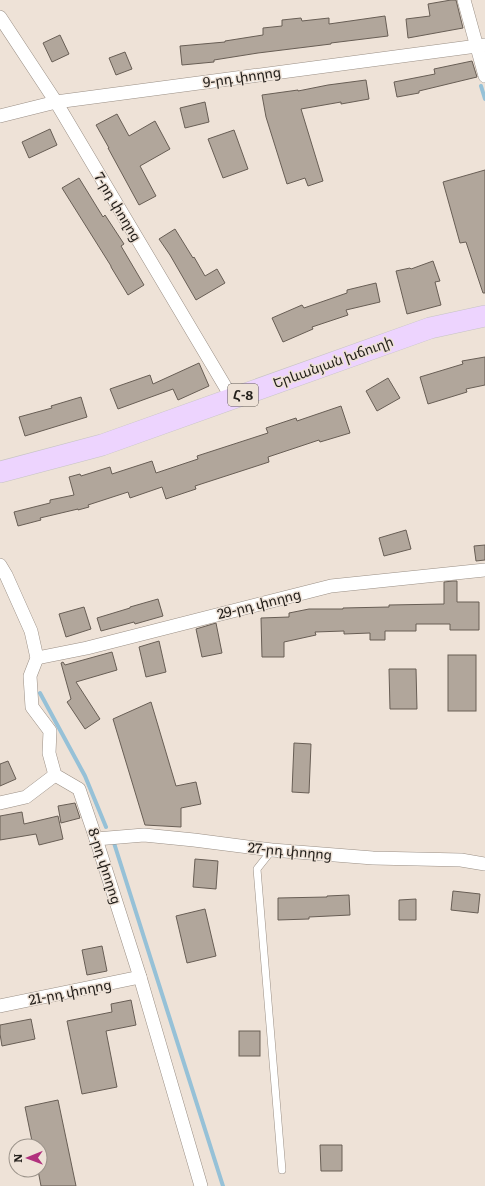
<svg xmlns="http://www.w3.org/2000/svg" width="485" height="1186" viewBox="0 0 485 1186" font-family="Literata,'Noto Sans Armenian',serif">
  <rect width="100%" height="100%" fill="#eee2d7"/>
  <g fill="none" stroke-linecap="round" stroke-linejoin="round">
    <g stroke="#96c1d7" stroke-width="4">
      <polyline points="481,86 485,99"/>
      <polyline points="40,693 85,776 106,827"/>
      <polyline points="114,843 223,1186"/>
    </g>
  </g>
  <g fill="#b1a69b" stroke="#685e55">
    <polygon points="451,0 456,0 463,28 408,38 406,19 430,16 428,4"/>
    <polygon points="385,16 388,36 331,43 331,44 258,53 214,60 214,62 182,65 180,46 225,42 225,41 263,35 263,28 282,26 282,20 301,18 302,21 329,18 329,24"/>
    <polygon points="60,35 69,54 52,62 43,43"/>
    <polygon points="125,52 132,69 116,75 109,58"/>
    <polygon points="472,61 477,77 419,91 419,93 397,97 394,82 435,74 434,69"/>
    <polygon points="366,80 369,99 341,104 341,102 301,109 323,181 308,186 305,178 287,184 266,117 262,95 298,90 298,91 328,85"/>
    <polygon points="205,102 209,122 185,128 180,108"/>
    <polygon points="117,114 129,136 155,121 170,149 140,166 156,196 139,205 108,148 109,148 96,125"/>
    <polygon points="50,129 57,145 29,158 22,142"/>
    <polygon points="234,130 248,169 223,178 208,139"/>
    <polygon points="485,170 485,293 483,293 466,242 460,243 443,182"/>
    <polygon points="79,178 103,217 105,215 124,244 121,246 144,285 128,295 111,267 111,266 62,188"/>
    <polygon points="175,229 193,258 194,257 205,276 217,269 225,283 196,300 170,255 159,239"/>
    <polygon points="433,261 440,281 435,282 441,305 407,314 396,271 410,268 411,269"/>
    <polygon points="376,283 380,302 346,310 348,315 312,327 313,329 283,342 272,318 302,305 304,308 347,293 347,290"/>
    <polygon points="485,357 485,385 466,389 467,392 428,404 420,377 463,364 462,361"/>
    <polygon points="199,363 209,386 178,400 173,389 118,409 110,389 150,375 153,384"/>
    <polygon points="388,378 400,398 377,411 366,391"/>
    <polygon points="81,397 87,417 25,436 19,417 52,408 51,406"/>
    <polygon points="341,406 350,433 320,442 319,440 268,457 269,462 195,486 196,489 166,499 162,487 130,498 128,492 88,505 89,507 78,510 78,509 40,518 41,520 18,526 14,512 50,503 50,500 74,495 69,477 80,474 81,476 110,467 112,474 152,461 156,473 198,459 197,456 268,433 266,428 296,418 297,421"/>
    <polygon points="406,530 411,549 384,556 379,538"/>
    <polygon points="485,545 485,560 476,561 474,546"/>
    <polygon points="453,581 457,581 457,602 479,602 479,630 450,630 450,624 416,624 416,631 385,631 385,640 370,640 370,633 344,634 344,631 315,632 316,635 284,642 284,657 262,657 261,618 289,617 289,613 309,609 343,609 343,608 389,607 389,605 444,604 444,582"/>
    <polygon points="158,599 163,616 135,624 134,622 101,631 97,618 130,608 130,607"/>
    <polygon points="84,607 91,629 66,637 59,614"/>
    <polygon points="216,623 222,653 202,657 196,629"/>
    <polygon points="159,641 166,672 146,677 139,647"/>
    <polygon points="112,652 117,670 76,682 100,719 85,729 67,702 71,699 61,663 63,662 65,665"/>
    <rect x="448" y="655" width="28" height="56"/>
    <polygon points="389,669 416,669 417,709 390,709"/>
    <polygon points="151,702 176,786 196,782 201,804 181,808 181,827 145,825 113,719"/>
    <polygon points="294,743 311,744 309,793 292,792"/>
    <polygon points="8,761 16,779 0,786 0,764"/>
    <polygon points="75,803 80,818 61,823 58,806"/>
    <polygon points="22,812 24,824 58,816 63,839 39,845 36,834 0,840 0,816"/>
    <polygon points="195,859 218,861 216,889 193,887"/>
    <polygon points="453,891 480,894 478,913 451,910"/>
    <polygon points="349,895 350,915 309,917 309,919 278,920 278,898 327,897 327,896"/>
    <polygon points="416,899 416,920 399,920 399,900"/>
    <polygon points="205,909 216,956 187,963 176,916"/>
    <polygon points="102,946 107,971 87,975 82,950"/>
    <polygon points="131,1000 136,1025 106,1031 117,1087 82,1094 67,1021 112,1012 111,1004"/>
    <polygon points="31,1019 35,1039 2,1046 0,1034 0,1025"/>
    <rect x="239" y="1031" width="21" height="25"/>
    <polygon points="58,1100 76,1186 41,1186 38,1170 40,1170 40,1146 33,1146 25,1107"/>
    <polygon points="320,1145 342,1145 342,1171 321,1171"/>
  </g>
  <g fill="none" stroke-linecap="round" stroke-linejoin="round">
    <defs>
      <polyline id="lane" points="272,850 257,869 282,1170"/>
      <g id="street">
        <polyline points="464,0 485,76"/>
        <polyline points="0,17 56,102 232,398"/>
        <polyline points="0,116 56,102 485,45"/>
        <polyline points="0,565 6,575 31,631 37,658 30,676 32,707 50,731 49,753 55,775 79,789 96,839 140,977 201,1186"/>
        <polyline points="37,658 87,648 331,586 485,570"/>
        <polyline points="0,803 26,797 55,775"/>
        <polyline points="96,839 144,835 194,840 272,850 373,858 461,860 485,864"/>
        <polyline points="0,1006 140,977"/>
      </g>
      <polyline id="primary" points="0,472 102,445 430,328 485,316"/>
    </defs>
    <use href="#lane" stroke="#9a8f85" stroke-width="8"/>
    <use href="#street" stroke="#9a8f85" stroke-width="14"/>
    <use href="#primary" stroke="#c6c4c3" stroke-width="22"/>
    <use href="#lane" stroke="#fff" stroke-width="7"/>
    <use href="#street" stroke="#fff" stroke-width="13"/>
    <use href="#primary" stroke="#edd4fe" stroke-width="21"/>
  </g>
  <g text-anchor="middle" stroke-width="3" stroke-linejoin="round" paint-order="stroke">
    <rect fill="#eee2d7" stroke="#5f5953" stroke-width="1" x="228" y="384" width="30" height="22" rx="3"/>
    <g font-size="13" font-weight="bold" fill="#221e1a">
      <text x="243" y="400">Հ-8</text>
    </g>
    <g font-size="14" fill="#221e1a" stroke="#eee2d7">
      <text transform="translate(242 77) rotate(-8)" y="5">9-րդ փողոց</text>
      <text transform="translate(118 207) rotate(59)" y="5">7-րդ փողոց</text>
      <text transform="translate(333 362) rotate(-20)" y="5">Երևանյան խճուղի</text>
      <text transform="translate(259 604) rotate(-14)" y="5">29-րդ փողոց</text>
      <text transform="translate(290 851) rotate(5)" y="5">27-րդ փողոց</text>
      <text transform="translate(105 866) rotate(72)" y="5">8-րդ փողոց</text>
      <text transform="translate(70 992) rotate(-11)" y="5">21-րդ փողոց</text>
    </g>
  </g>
  <g transform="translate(28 1158) rotate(269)"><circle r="19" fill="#eee2d7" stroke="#9c948b"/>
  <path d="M0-3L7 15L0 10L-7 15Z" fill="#b1317d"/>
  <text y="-6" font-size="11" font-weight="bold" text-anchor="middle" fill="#221e1a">N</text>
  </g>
</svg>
